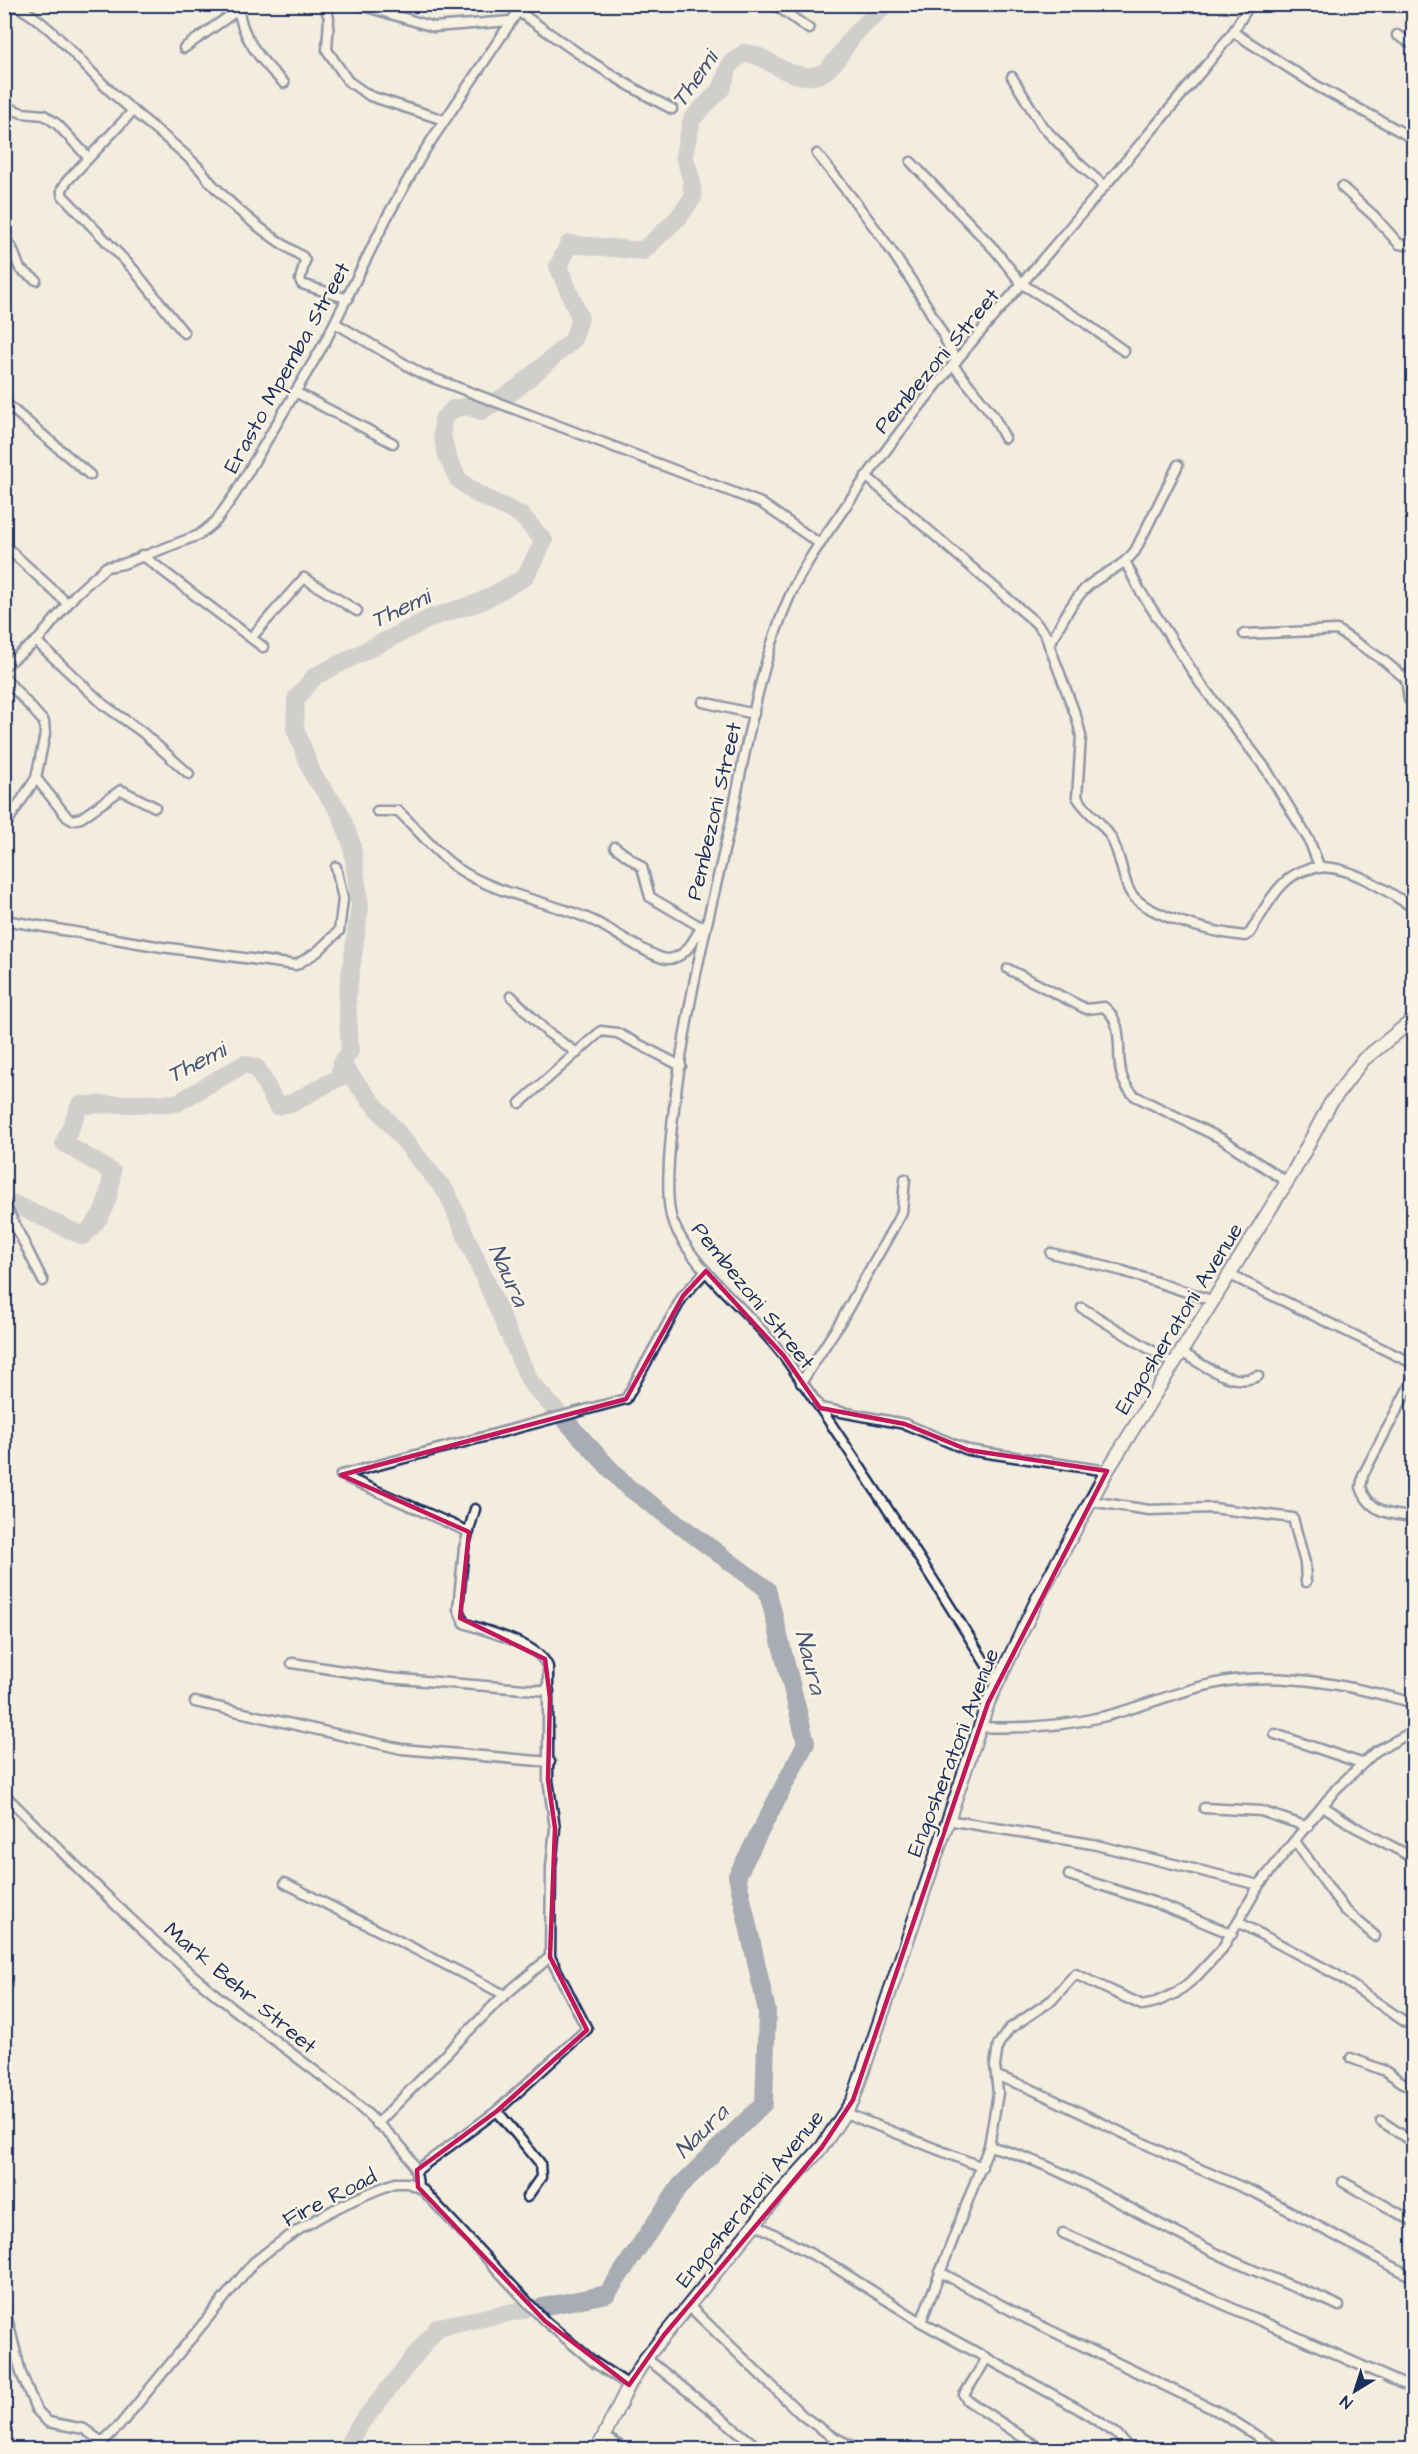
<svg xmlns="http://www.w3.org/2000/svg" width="1418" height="2454" viewBox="0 0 1418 2454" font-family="'Architects Daughter',sans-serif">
  <rect width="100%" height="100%" fill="#f3ede0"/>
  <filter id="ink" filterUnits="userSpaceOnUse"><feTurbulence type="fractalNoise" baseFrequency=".0167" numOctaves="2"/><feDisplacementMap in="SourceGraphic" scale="12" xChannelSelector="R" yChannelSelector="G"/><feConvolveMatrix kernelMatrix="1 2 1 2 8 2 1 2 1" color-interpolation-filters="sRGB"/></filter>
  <g filter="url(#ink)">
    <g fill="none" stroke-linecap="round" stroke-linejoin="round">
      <g stroke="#a9acb3" stroke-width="18">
        <polyline points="341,1064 447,1193 530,1382 625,1485 767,1589 806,1743 737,1876 767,2011 764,2103 680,2186 607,2294 542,2307"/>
        <path d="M4,1218L16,1205L83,1236C105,1216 109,1201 112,1172L64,1143L80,1105L177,1103L244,1064L257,1068L277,1106L292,1103L340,1077L341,1064L350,1051L347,998L360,906L352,845L339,811L313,775L295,728L296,699L315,676L433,617L480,602L525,577L544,541L521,515L475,493L458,479L447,456L442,435L443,419L453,409L468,406L481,411L515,390L573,340L580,318L558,266L569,244L643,251L679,217L693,197L691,178L684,155L692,119L722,88L730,64L744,53C766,55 773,68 794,74C829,84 835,59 853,36C862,25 876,15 887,4"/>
        <polyline points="345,2450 358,2427 438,2327 523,2310"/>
      </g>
      <defs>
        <g id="street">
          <path d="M12,4C48,20 77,59 105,86C134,114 167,136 195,164C202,170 207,179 213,185C238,212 271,238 303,257L305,261L300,280L302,284L348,299"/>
          <path d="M238,4C240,37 262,62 284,83"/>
          <polyline points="324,4 329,18 327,50 348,81 370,96 444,120"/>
          <polyline points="357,4 434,27 510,21"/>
          <polyline points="774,4 809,29"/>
          <path d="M518,11C568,47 617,81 672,109"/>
          <polyline points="1233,32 1317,86 1414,139"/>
          <polyline points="1397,35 1414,45"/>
          <polyline points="184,48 238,10"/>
          <polyline points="1012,77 1042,126 1075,160 1104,186"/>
          <polyline points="4,106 22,113 44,115 57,124 88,157"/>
          <polyline points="132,112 67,181 62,189 62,195 134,270 184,333"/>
          <path d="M817,154C870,219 920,284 956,361"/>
          <polyline points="911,162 995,250 1022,284 1081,320 1124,351"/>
          <polyline points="1342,187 1374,216 1399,244 1406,245 1414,239"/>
          <polyline points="4,240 12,248 20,269 36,280"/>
          <polyline points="335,323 420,373 761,503 820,544"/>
          <polyline points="953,365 993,415 1005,438"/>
          <polyline points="295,392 393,443"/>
          <polyline points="4,402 90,475"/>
          <path d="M866,476L1036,623L1045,634L1077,719L1081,736L1077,797C1086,812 1101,821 1110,836C1120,852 1121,871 1128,888C1139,916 1217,933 1245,936L1250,933C1261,916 1270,896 1284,883C1323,845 1377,885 1414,908"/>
          <polyline points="4,545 67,603"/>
          <polyline points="142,555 263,647"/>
          <polyline points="1126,563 1139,589 1200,683 1266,769 1309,840 1320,868"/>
          <polyline points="1244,634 1337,630 1383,660 1406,679 1409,700 1414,707"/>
          <polyline points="251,638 304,578 357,611"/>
          <polyline points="36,641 104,705 142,732 189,774"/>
          <path d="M1049,645C1061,624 1071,601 1089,585C1105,572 1123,567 1135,551L1178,465"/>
          <polyline points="4,666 38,640 76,594 106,567 123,564 199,535 216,521 235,494 325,342 387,217 423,153 523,4"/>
          <polyline points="4,677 44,722 45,734 36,778 4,827"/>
          <polyline points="1406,679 1414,668"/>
          <polyline points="703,702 754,714"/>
          <polyline points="4,748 5,748"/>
          <polyline points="36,778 67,817 72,820 81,818 121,790 155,807"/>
          <path d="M377,811H398C418,829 434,852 457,868C498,896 552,901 596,922C612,930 655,960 668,959C686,958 694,939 702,926"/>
          <polyline points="615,847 642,867 650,897 701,927"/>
          <polyline points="4,920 162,947 296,965 317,952 339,931 343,899 336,867"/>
          <path d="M1008,969L1086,1009L1104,1007C1133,1030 1105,1071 1135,1096L1222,1139L1287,1182"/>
          <polyline points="511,996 547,1032 577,1053"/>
          <polyline points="520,1103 601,1031 617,1033 681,1066"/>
          <polyline points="4,1203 43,1281"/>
          <polyline points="1051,1253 1123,1271 1214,1301"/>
          <polyline points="1414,1253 1414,1259"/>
          <polyline points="1230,1275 1414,1364"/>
          <polyline points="1082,1308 1174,1364"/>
          <path d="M1181,1352C1206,1366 1231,1388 1258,1376"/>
          <path d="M1414,1377L1363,1475L1361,1487C1369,1512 1390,1515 1414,1517"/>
          <polyline points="801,1383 841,1321 902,1212 905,1179"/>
          <polyline points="820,1408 905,1424 968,1450 1107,1471"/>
          <polyline points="341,1475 626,1399 683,1296 706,1271"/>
          <polyline points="341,1475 469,1532"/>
          <polyline points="1090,1501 1149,1510 1212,1508 1293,1518 1305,1563 1306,1582"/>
          <polyline points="292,1663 388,1678 549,1691"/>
          <path d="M997,1682C930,1573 860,1464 786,1359C753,1313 695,1274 673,1222C658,1187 683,1042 691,999C702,940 717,883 730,825C746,750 760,659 793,589C806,561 826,535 843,510C888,445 936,384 987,324C1059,241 1129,157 1200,73L1233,32L1250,4"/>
          <polyline points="195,1702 402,1749 550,1762"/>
          <path d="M980,1727C1023,1729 1064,1726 1106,1716C1148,1705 1190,1686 1234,1680C1293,1673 1356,1687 1414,1703"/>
          <polyline points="1275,1734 1361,1763"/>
          <path d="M4,1794C72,1862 141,1933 215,1994C274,2043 341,2085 395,2140C409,2155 417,2166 418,2187"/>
          <polyline points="1323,1806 1355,1827 1414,1858"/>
          <polyline points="1204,1808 1261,1811 1308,1827"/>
          <polyline points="947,1820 1092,1844 1259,1885"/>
          <polyline points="1295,1841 1344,1909 1375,1936"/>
          <polyline points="1069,1875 1156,1903 1232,1934"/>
          <polyline points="285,1883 505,1995"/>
          <polyline points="1238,1922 1337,1975 1414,2028"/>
          <polyline points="1351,2058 1385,2071 1414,2090"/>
          <polyline points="997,2076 1029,2088 1181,2161 1258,2194 1414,2278"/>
          <polyline points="497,2111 540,2163 541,2177 527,2197"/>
          <polyline points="845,2113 982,2167"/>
          <polyline points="1381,2121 1414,2143"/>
          <polyline points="377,2124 499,2000 550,1957"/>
          <path d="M989,2146C1062,2165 1125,2208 1192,2241C1219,2255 1247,2268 1275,2279C1297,2289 1318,2295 1339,2306"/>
          <path d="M417,2170L497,2111L587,2029L550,1957L551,1867L555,1828L548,1780V1667C539,1643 487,1632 464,1623L458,1609L464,1548L475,1509"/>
          <polyline points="1343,2182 1414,2222"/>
          <polyline points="755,2224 830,2264 921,2322 1079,2409 1117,2434 1130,2450"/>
          <polyline points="1063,2233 1414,2389"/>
          <polyline points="940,2272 1029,2320 1221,2413 1279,2450"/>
          <polyline points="688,2305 803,2416 830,2435 860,2450"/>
          <polyline points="4,2306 21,2373 36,2409 48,2422 84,2429 102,2442"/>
          <polyline points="921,2322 989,2146 998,2093 995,2066 998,2045 1009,2029 1052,2000 1075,1974 1142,2005 1156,2002 1176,1993 1195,1978 1222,1949 1259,1885 1336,1789 1376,1751 1414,1731"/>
          <polyline points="646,2358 761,2450"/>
          <polyline points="987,2358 964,2395 967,2400 1042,2450"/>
          <polyline points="604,2436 626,2450"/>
          <path d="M94,2450L120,2425L253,2263C294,2229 345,2201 395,2183H408L422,2189L545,2321L595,2363L629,2385"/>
        </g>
        <polyline id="secondary" points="597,2450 629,2385 646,2358 777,2197 822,2147 853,2100 988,1703 1038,1598 1107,1471 1295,1169 1330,1104 1363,1060 1414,1019"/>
      </defs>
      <use href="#street" stroke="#1b2f5e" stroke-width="13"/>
      <use href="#secondary" stroke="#1b2f5e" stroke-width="16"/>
      <use href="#street" stroke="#fcf5e5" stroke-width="8"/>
      <use href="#secondary" stroke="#fcf5e5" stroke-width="12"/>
    </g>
  </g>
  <path d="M0 0H1418V2454H0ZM706,1271L784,1356L820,1408L905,1424L968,1450L1107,1471L988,1703L853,2100L822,2147L664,2335L629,2385L545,2321L418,2187L417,2170L497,2111L587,2030L550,1957L555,1828L548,1780L550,1698L545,1659L460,1618L469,1532L341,1475L626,1399L683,1296Z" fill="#f3ede0" fill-opacity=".55" fill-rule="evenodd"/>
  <path fill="none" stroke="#c2185b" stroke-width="4.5" stroke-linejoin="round" d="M706,1271L784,1356L820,1408L905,1424L968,1450L1107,1471L988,1703L853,2100L822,2147L664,2335L629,2385L545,2321L418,2187L417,2170L497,2111L587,2030L550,1957L555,1828L548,1780L550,1698L545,1659L460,1618L469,1532L341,1475L626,1399L683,1296Z"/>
  <g text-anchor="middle" stroke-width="5" stroke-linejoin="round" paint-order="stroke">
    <g font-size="22" fill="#1b2f5e" stroke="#fcf5e5">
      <text transform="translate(936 360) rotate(-50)" y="8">Pembezoni Street</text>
      <text transform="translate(286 367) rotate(-61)" y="8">Erasto Mpemba Street</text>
      <text transform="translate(713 811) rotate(-77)" y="8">Pembezoni Street</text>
      <text transform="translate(754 1295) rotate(51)" y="8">Pembezoni Street</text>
      <text transform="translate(1178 1318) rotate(-58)" y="8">Engosheratoni Avenue</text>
      <text transform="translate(952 1752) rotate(-69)" y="8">Engosheratoni Avenue</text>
      <text transform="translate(241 1987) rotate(40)" y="8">Mark Behr Street</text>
      <text transform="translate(329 2197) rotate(-27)" y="8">Fire Road</text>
      <text transform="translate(749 2198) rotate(-51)" y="8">Engosheratoni Avenue</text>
    </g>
    <g font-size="24" font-style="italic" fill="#465478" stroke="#fcf5e5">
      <text transform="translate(694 79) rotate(-55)" y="8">Themi</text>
      <text transform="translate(400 608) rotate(-25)" y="8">Themi</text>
      <text transform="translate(196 1062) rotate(-27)" y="8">Themi</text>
      <text transform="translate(509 1275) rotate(66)" y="8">Naura</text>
      <text transform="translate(811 1662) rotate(76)" y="8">Naura</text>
      <text transform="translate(701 2131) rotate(-45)" y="8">Naura</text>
    </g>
  </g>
  <rect width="1418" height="2454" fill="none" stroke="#fcf5e5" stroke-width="24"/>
  <rect x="12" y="12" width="1394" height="2430" fill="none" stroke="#1b2f5e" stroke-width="2" filter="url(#ink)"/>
  <g transform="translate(1355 2391) rotate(218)" stroke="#fcf5e5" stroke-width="4.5" paint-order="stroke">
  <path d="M0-4.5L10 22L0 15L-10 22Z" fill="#1b2f5e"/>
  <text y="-9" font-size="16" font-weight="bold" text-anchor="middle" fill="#1b2f5e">N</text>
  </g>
</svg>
